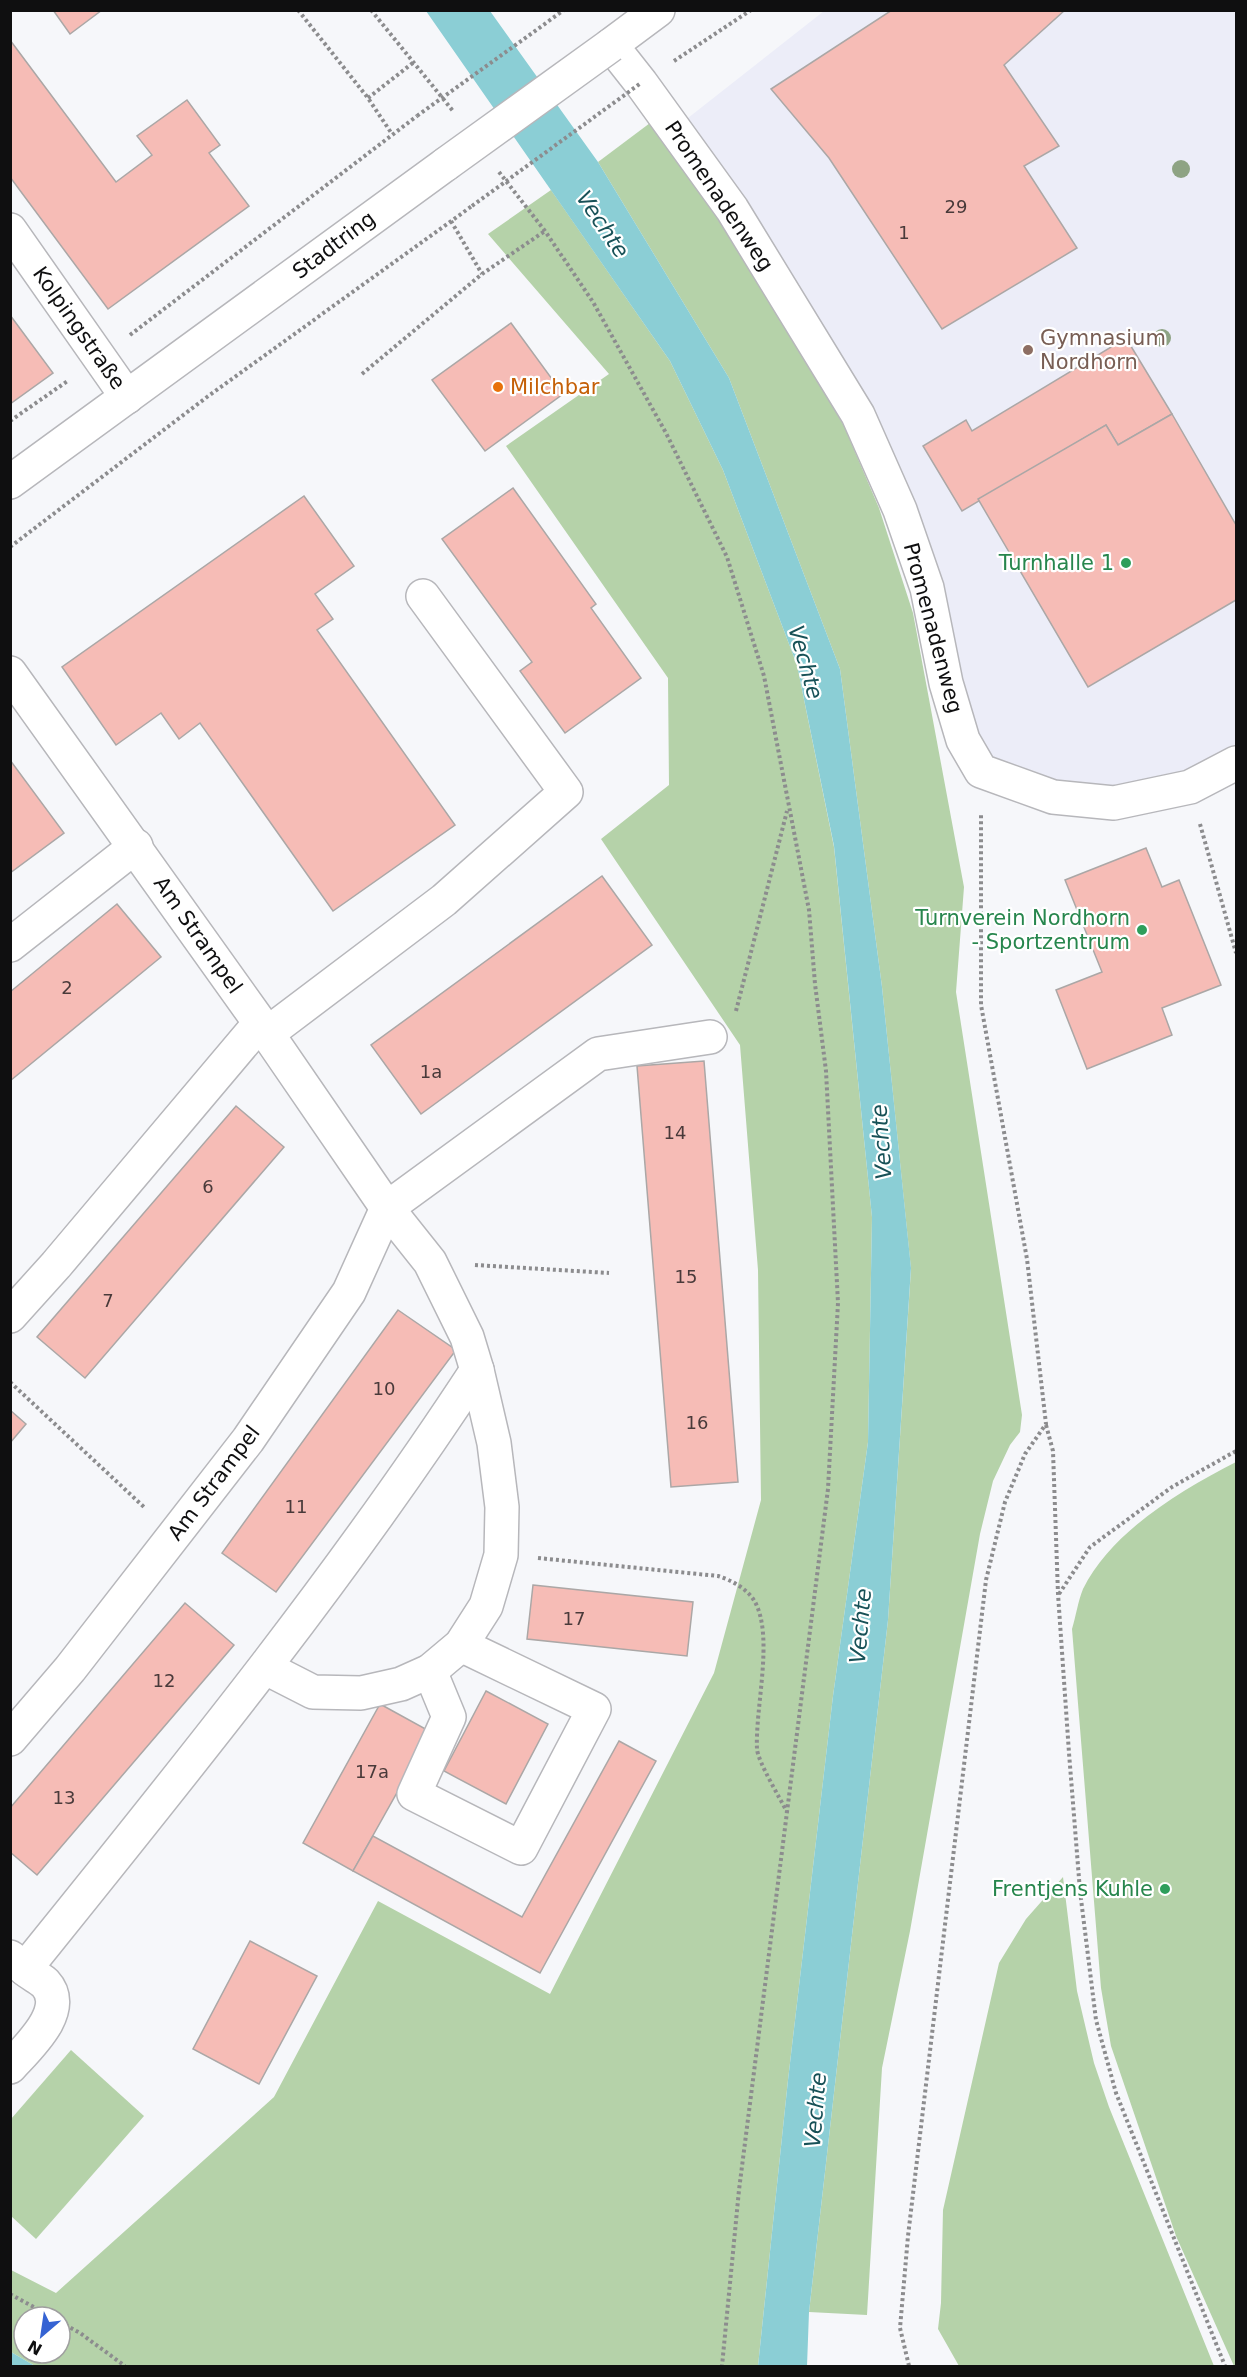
<svg xmlns="http://www.w3.org/2000/svg" width="1247" height="2377" viewBox="0 0 1247 2377" font-family="'DejaVu Sans',sans-serif">
  <rect width="100%" height="100%" fill="#f6f7fa"/>
  <polygon fill="#ecedf8" points="824,11 1236,11 1236,762 1123,803 994,774 966,741 858,412 674,129"/>
  <g fill="#b5d2a9" fill-rule="evenodd">
    <polygon points="650,123 753,269 844,426 879,508 913,613 964,887 956,992 1022,1415 1020,1432 1010,1445 993,1481 980,1534 910,1931 882,2068 867,2315 809,2312 888,1620 911,1269 882,987 840,669 729,378 598,162"/>
    <path d="M551,190L670,361L723,470L797,665L834,847L872,1217L868,1442L833,1696L788,2080L758,2366H35L11,2352V2270L56,2293L274,2097L378,1901L550,1994L714,1673L761,1500L758,1270L740,1045L601,839L669,785L668,678L506,446L609,374L488,234ZM24,2317H60V2353H24Z"/>
    <path d="M1236,1462V2366H1234L1176,2236L1111,2046L1101,1988L1072,1629C1076,1616 1078,1601 1083,1589C1112,1531 1180,1491 1236,1462Z"/>
    <polygon points="1063,1877 1077,1991 1094,2063 1109,2107 1214,2366 959,2366 938,2329 941,2303 943,2210 999,1963 1026,1919"/>
    <polygon points="71,2050 144,2116 36,2239 11,2216 11,2119"/>
  </g>
  <g fill="#8bced5">
    <polygon points="426,11 490,11 598,162 729,378 840,669 882,987 911,1268 888,1620 809,2312 807,2366 758,2366 788,2080 833,1696 868,1442 872,1217 834,846 797,665 723,470 670,361"/>
    <polygon points="10,2352 11,2352 35,2366 11,2366"/>
  </g>
  <g fill="#f6bcb6" stroke="#aba7a6" stroke-width="1.5">
    <polygon points="53,10 102,10 70,34"/>
    <polygon points="892,10 1065,10 1004,65 1059,146 1024,166 1077,248 942,329 829,158 771,89"/>
    <polygon points="10,40 116,182 152,155 137,136 187,100 220,145 209,153 249,206 108,309 10,177"/>
    <polygon points="10,315 53,373 10,404"/>
    <polygon points="511,323 563,394 485,451 432,380"/>
    <polygon points="1126,338 1172,414 1118,445 1106,425 962,511 923,446 966,420 972,431"/>
    <polygon points="1172,414 1236,525 1236,600 1088,687 978,499 1106,425 1118,445"/>
    <polygon points="513,488 596,604 591,608 641,678 565,733 520,671 532,662 442,539"/>
    <polygon points="304,496 354,566 315,594 333,619 317,630 455,825 333,911 200,723 179,739 161,713 116,745 62,667"/>
    <polygon points="10,760 64,833 10,873"/>
    <polygon points="1146,848 1162,887 1179,880 1221,985 1162,1008 1172,1035 1087,1069 1056,990 1102,972 1065,880"/>
    <polygon points="602,876 652,945 421,1114 371,1045"/>
    <polygon points="117,904 161,957 10,1081 10,992"/>
    <polygon points="704,1061 738,1482 671,1487 637,1066"/>
    <polygon points="236,1106 284,1147 85,1378 37,1337"/>
    <polygon points="398,1310 456,1350 276,1592 222,1553"/>
    <polygon points="10,1410 26,1424 10,1443"/>
    <polygon points="533,1585 693,1602 687,1656 527,1639"/>
    <polygon points="185,1603 234,1645 37,1875 10,1852 10,1808"/>
    <polygon points="486,1691 548,1724 506,1804 444,1771"/>
    <polygon points="380,1704 431,1732 353,1871 303,1843"/>
    <polygon points="619,1741 656,1761 540,1973 353,1871 373,1836 522,1917"/>
    <polygon points="250,1941 317,1976 259,2084 193,2049"/>
  </g>
  <g fill="none" stroke-linecap="round" stroke-linejoin="round">
    <defs>
      <g id="minor">
        <polyline points="658,10 611,45 641,83 732,209 858,415 900,510 927,588 946,683 963,740 981,771 1053,797 1114,803 1190,787 1236,763"/>
        <polyline points="10,230 127,397"/>
        <polyline points="10,482 446,164"/>
        <polyline points="10,673 260,1023 387,1208 430,1262 467,1337 477,1370 494,1443 502,1507 501,1555 486,1606 461,1645 430,1671 401,1684 361,1693 313,1692 266,1668"/>
        <polyline points="10,945 136,846"/>
        <polyline points="268,1033 444,900 566,792 423,596"/>
        <polyline points="10,1316 56,1265 260,1023"/>
        <polyline points="430,1671 449,1717 414,1794 521,1848 594,1709 461,1645"/>
        <polyline points="10,1739 70,1669 248,1440 349,1292 387,1208 598,1054 710,1037"/>
        <path d="M10,1957L25,1969C182,1774 340,1580 477,1370"/>
        <path d="M10,2067C27,2048 70,2010 45,1983C39,1978 31,1974 25,1969"/>
      </g>
    </defs>
    <use href="#minor" stroke="#b7b7bb" stroke-width="36"/>
    <g stroke="#8c8c8e" stroke-width="4" stroke-dasharray="3 3" stroke-linecap="butt">
      <polyline points="298,10 368,98 392,134"/>
      <polyline points="371,10 453,111"/>
      <polyline points="674,61 751,10"/>
      <polyline points="368,98 414,62"/>
      <polyline points="499,172 545,231 593,302 666,433 727,557 764,676 809,910 815,984 826,1071 838,1303 828,1489 739,2190 722,2366"/>
      <polyline points="451,221 482,274"/>
      <polyline points="130,335 417,116"/>
      <polyline points="362,374 482,274 545,231"/>
      <polyline points="10,421 69,380"/>
      <polyline points="10,547 207,397 472,206"/>
      <polyline points="1200,824 1236,953"/>
      <polyline points="736,1011 787,811"/>
      <polyline points="475,1265 609,1273"/>
      <polyline points="10,1382 145,1508"/>
      <polyline points="1046,1425 1053,1451 1058,1594 1069,1753 1080,1891 1096,2020 1116,2093 1225,2366"/>
      <path d="M538,1558L718,1576C731,1580 748,1589 755,1602C774,1637 755,1708 757,1749C758,1762 780,1798 787,1812"/>
      <polyline points="1059,1594 1090,1547 1172,1487 1236,1451"/>
      <polyline points="10,2294 52,2317"/>
      <polyline points="60,2322 80,2333 125,2366"/>
      <polyline points="909,2366 900,2328 908,2236 986,1580 1005,1502 1025,1454 1046,1424 1027,1259 981,1005 981,814"/>
    </g>
    <use href="#minor" stroke="#fff" stroke-width="33"/>
    <defs>
      <polyline id="minor-bridge" points="446,164 611,45"/>
    </defs>
    <use href="#minor-bridge" stroke="#b7b7bb" stroke-width="36" stroke-linecap="butt"/>
    <g stroke="#8c8c8e" stroke-width="4" stroke-dasharray="3 3" stroke-linecap="butt">
      <polyline points="417,116 564,10"/>
      <polyline points="472,206 641,83"/>
    </g>
    <use href="#minor-bridge" stroke="#fff" stroke-width="33"/>
  </g>
  <g fill="#8ea384">
    <circle cx="1181" cy="169" r="9"/>
    <circle cx="1162" cy="338" r="9"/>
  </g>
  <circle fill="#8d6e63" stroke="#fff" stroke-width="2" cx="1028" cy="350" r="6"/>
  <circle fill="#e8710a" stroke="#fff" stroke-width="2" cx="498" cy="387" r="6"/>
  <g fill="#2e9e5b" stroke="#fff" stroke-width="2">
    <circle cx="1126" cy="563" r="6"/>
    <circle cx="1142" cy="930" r="6"/>
    <circle cx="1165" cy="1889" r="6"/>
  </g>
  <g text-anchor="middle" stroke-width="4.5" stroke-linejoin="round" paint-order="stroke">
    <g font-size="18" fill="#493a3a">
      <text x="956" y="213">29</text>
      <text x="904" y="239">1</text>
      <text x="67" y="994">2</text>
      <text x="431" y="1078">1a</text>
      <text x="675" y="1139">14</text>
      <text x="208" y="1193">6</text>
      <text x="686" y="1283">15</text>
      <text x="108" y="1307">7</text>
      <text x="384" y="1395">10</text>
      <text x="697" y="1429">16</text>
      <text x="296" y="1513">11</text>
      <text x="574" y="1625">17</text>
      <text x="164" y="1687">12</text>
      <text x="372" y="1778">17a</text>
      <text x="64" y="1804">13</text>
    </g>
    <g font-size="21" fill="#0f0f10" stroke="#fff">
      <text transform="translate(719 196) rotate(56)" y="7">Promenadenweg</text>
      <text transform="translate(334 245) rotate(-37)" y="7">Stadtring</text>
      <text transform="translate(79 328) rotate(55)" y="7">Kolpingstraße</text>
      <text transform="translate(933 628) rotate(75)" y="7">Promenadenweg</text>
      <text transform="translate(198 935) rotate(55)" y="7">Am Strampel</text>
      <text transform="translate(214 1483) rotate(-53)" y="7">Am Strampel</text>
    </g>
    <g font-size="21" fill="#785e54" stroke="#fff" text-anchor="start">
      <text x="1040" y="345">Gymnasium<tspan x="1040" dy="24">Nordhorn</tspan></text>
    </g>
    <g font-size="21" fill="#c56008" stroke="#fff" text-anchor="start">
      <text x="510" y="394">Milchbar</text>
    </g>
    <g font-size="21" fill="#27864d" stroke="#fff" text-anchor="end">
      <text x="1114" y="570">Turnhalle 1</text>
      <text x="1130" y="925">Turnverein Nordhorn<tspan x="1130" dy="24">- Sportzentrum</tspan></text>
      <text x="1153" y="1896">Frentjens Kuhle</text>
    </g>
    <g font-size="22" font-style="italic" fill="#175157" stroke="#fff">
      <text transform="translate(603 224) rotate(56)" y="8">Vechte</text>
      <text transform="translate(806 662) rotate(74)" y="8">Vechte</text>
      <text transform="translate(881 1142) rotate(-94)" y="8">Vechte</text>
      <text transform="translate(860 1626) rotate(-85)" y="8">Vechte</text>
      <text transform="translate(815 2110) rotate(-85)" y="8">Vechte</text>
    </g>
  </g>
  <rect width="1247" height="2377" fill="none" stroke="#0f0f10" stroke-width="24"/>
  <g transform="translate(42 2335) rotate(209)"><circle r="28" fill="#ffffff" stroke="#9f9f9f" stroke-width="1.5"/>
  <path d="M0-4.5L10 22L0 15L-10 22Z" fill="#3563d3"/>
  <text y="-9" font-size="16" font-weight="bold" text-anchor="middle" fill="#0f0f10">N</text>
  </g>
</svg>
